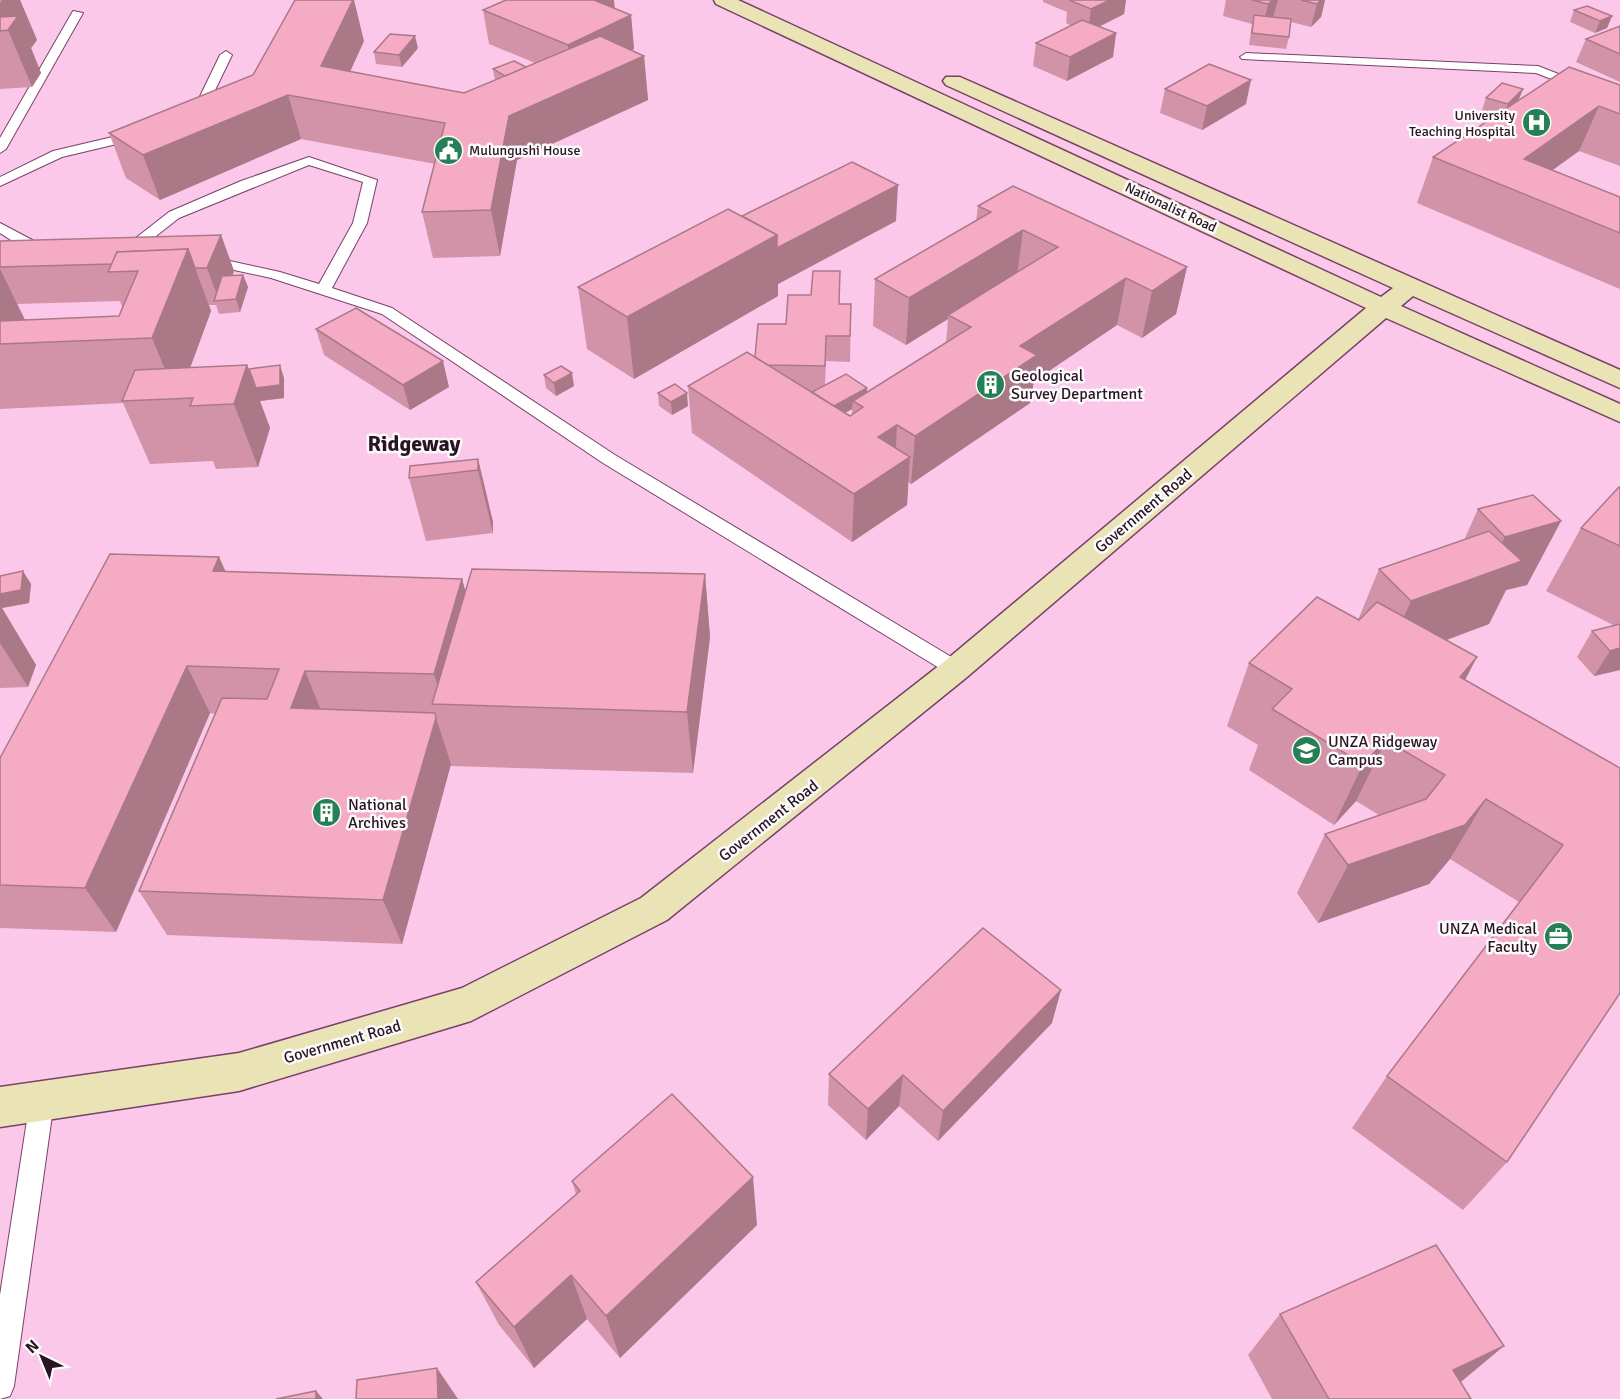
<svg xmlns="http://www.w3.org/2000/svg" width="1620" height="1399" viewBox="0 0 1620 1399" font-family="Signika,sans-serif">
  <rect width="100%" height="100%" fill="#fbc8ea"/>
  <g fill="none" stroke-linecap="round" stroke-linejoin="round">
    <defs>
      <g id="service">
        <polygon points="73,11 83,13 6,149 0,153 0,138"/>
        <polygon points="226,51 232,55 202,117 200,120 192,120 190,117 220,55"/>
        <polygon points="1246,53 1538,66 1620,98 1620,106 1536,73 1242,59 1240,57"/>
        <polygon points="138,131 142,132 142,138 62,157 0,186 0,177 53,151"/>
        <polygon points="309,157 377,180 367,223 332,288 392,308 615,455 963,664 966,669 963,674 949,674 603,463 382,314 271,278 202,263 200,260 207,256 280,272 319,284 353,223 363,182 309,165 179,218 142,247 123,253 116,249 132,241 169,212 241,181"/>
        <polygon points="0,223 53,251 46,255 25,249 0,233"/>
        <polygon points="42,1090 51,1093 54,1101 14,1386 10,1396 0,1399 0,1295 30,1101 33,1093"/>
      </g>
      <polygon id="secondary" points="714,0 738,0 1381,297 1393,288 946,85 943,81 946,77 960,77 1620,370 1620,388 1413,296 1401,306 1620,404 1620,422 1386,318 967,677 667,920 471,1021 239,1091 0,1127 0,1087 239,1053 462,988 641,898 945,661 1366,308 716,4"/>
    </defs>
    <use href="#service" stroke="#774268" stroke-width="2"/>
    <use href="#secondary" stroke="#774268" stroke-width="3"/>
    <use href="#service" fill="#fff" fill-rule="evenodd"/>
    <use href="#secondary" fill="#eae3b6" fill-rule="evenodd"/>
  </g>
  <g fill="#d293a8" fill-rule="evenodd">
    <polygon points="0,0 20,0 37,40 31,48 41,73 32,87 0,89"/>
    <polygon points="506,0 614,0 614,8 631,15 634,49 631,50 644,56 648,100 517,160 500,256 433,258 422,212 435,164 301,139 160,200 126,178 109,133 364,41 350,71 464,93 495,80 493,69 526,67 535,63 489,44 483,10"/>
    <polygon points="1043,0 1126,0 1124,14 1099,27 1116,33 1113,57 1067,81 1033,66 1036,43 1071,26 1066,23 1067,12 1043,2"/>
    <polygon points="1226,0 1325,0 1321,17 1311,27 1291,22 1289,37 1286,49 1249,45 1252,24 1223,16"/>
    <polygon points="1574,10 1612,16 1607,28 1595,33 1570,22"/>
    <polygon points="1620,26 1620,82 1576,62 1586,39"/>
    <polygon points="418,48 402,67 376,64 374,52"/>
    <polygon points="1620,85 1620,166 1579,151 1552,170 1620,197 1620,289 1417,203 1433,157 1497,115 1482,110 1486,98 1523,89 1518,101"/>
    <polygon points="1165,89 1246,104 1202,130 1160,113"/>
    <path d="M978,206L1187,267L1176,314L1142,338L1117,325L1034,381L1030,403L911,484L908,482L907,505L852,542L692,433L688,386L755,357L786,324L839,304H851L850,362L826,361L825,385L867,388V392L946,343L948,319L906,345L873,326L875,279L976,221ZM852,409V415L850,416L845,413Z"/>
    <polygon points="742,216 896,221 778,284 778,296 634,379 587,349 578,287"/>
    <path d="M221,235L234,271L232,275H243L248,287L240,312L219,314L216,305H209L211,311L190,368L247,365L249,369L284,378V398L260,401L270,428L258,467L216,469L213,461L150,464L123,403L0,409V241ZM120,301L122,307L119,316L25,320L17,304Z"/>
    <polygon points="316,329 449,387 410,410 324,355"/>
    <polygon points="544,375 574,386 556,396 546,388"/>
    <polygon points="658,393 688,406 672,415 659,406"/>
    <polygon points="478,459 493,522 493,533 426,541 409,478"/>
    <polygon points="1620,487 1620,670 1594,676 1577,657 1592,631 1615,626 1546,591 1581,528"/>
    <polygon points="1478,509 1561,521 1527,585 1506,590 1489,624 1447,640 1465,680 1620,768 1507,1162 1463,1210 1352,1128 1387,1076 1519,902 1450,859 1429,884 1318,923 1297,893 1325,834 1379,815 1356,801 1334,825 1249,770 1258,745 1227,726 1249,663 1358,620 1379,569 1464,540"/>
    <polygon points="219,557 226,572 462,579 465,590 705,574 710,637 693,773 451,766 451,764 402,944 167,935 139,891 215,714 210,713 116,932 0,928 0,758"/>
    <polygon points="0,576 31,584 29,603 2,608 36,665 28,687 0,688"/>
    <polygon points="1052,1023 938,1141 899,1106 866,1140 828,1105 829,1074"/>
    <polygon points="572,1181 757,1225 620,1358 587,1319 534,1368 499,1325 476,1282 576,1194"/>
    <polygon points="1280,1314 1461,1383 1471,1399 1272,1399 1248,1355"/>
  </g>
  <g fill="#ab7888">
    <polygon points="2,0 20,0 37,40 31,48 41,73 32,87 8,30 0,31 0,3"/>
    <polygon points="353,0 354,0 364,41 336,103 321,66"/>
    <polygon points="595,0 614,0 616,22 631,15 634,49 572,79 568,45"/>
    <polygon points="1110,0 1126,0 1124,14 1088,32 1091,9"/>
    <polygon points="1273,0 1278,0 1273,17 1263,27 1268,4"/>
    <polygon points="1321,0 1325,0 1321,17 1311,27 1317,4"/>
    <polygon points="1612,16 1607,28 1595,33 1600,21"/>
    <polygon points="1116,33 1113,57 1067,81 1070,57"/>
    <polygon points="415,36 418,48 402,67 399,55"/>
    <polygon points="644,56 648,100 517,160 500,256 491,210 509,116"/>
    <polygon points="1251,80 1246,104 1202,130 1207,106"/>
    <polygon points="1523,89 1518,101 1503,116 1508,104"/>
    <polygon points="288,95 301,139 160,200 143,155"/>
    <polygon points="1599,106 1579,151 1521,193 1524,159"/>
    <polygon points="898,185 896,221 778,284 778,296 634,379 627,317 777,235"/>
    <polygon points="1023,230 1017,277 948,315 948,319 906,345 909,298"/>
    <polygon points="221,235 234,271 223,300 219,300 207,268"/>
    <polygon points="188,249 211,311 179,398 177,398 152,338"/>
    <polygon points="1187,267 1176,314 1142,338 1152,291"/>
    <polygon points="0,269 25,320 0,327"/>
    <polygon points="243,275 248,287 240,312 236,299"/>
    <polygon points="1126,278 1117,325 1034,381 1030,403 911,484 915,436 1020,346"/>
    <polygon points="443,361 449,387 410,410 403,385"/>
    <polygon points="247,365 256,388 280,365 284,378 284,398 260,401 270,428 258,467 234,404"/>
    <polygon points="572,373 574,386 556,396 554,383"/>
    <polygon points="867,388 867,401 853,401 852,409 810,432 810,419"/>
    <polygon points="687,393 688,406 672,415 671,402"/>
    <polygon points="897,425 895,467 910,457 907,505 852,542 854,494 878,437"/>
    <polygon points="478,459 493,522 493,533 478,470"/>
    <polygon points="1561,521 1527,585 1506,590 1489,624 1383,663 1411,601 1486,574 1505,537"/>
    <polygon points="219,557 240,605 213,571"/>
    <polygon points="23,571 31,584 29,603 2,608 36,665 28,687 0,643 0,594"/>
    <polygon points="705,574 710,637 693,773 687,712"/>
    <polygon points="462,579 475,626 443,705 434,674"/>
    <polygon points="1620,648 1620,670 1594,676 1610,651"/>
    <polygon points="1477,657 1445,719 1460,677"/>
    <polygon points="187,666 210,713 116,932 85,888"/>
    <polygon points="305,671 324,718 291,708"/>
    <polygon points="436,718 451,764 402,944 383,900"/>
    <polygon points="1386,740 1356,801 1334,825 1363,764"/>
    <polygon points="1486,799 1450,859 1429,884 1318,923 1348,865"/>
    <polygon points="1061,990 1052,1023 938,1141 943,1111"/>
    <polygon points="903,1075 899,1106 866,1140 868,1109"/>
    <polygon points="753,1177 757,1225 620,1358 606,1316"/>
    <polygon points="571,1275 587,1319 534,1368 514,1327"/>
    <polygon points="1504,1346 1456,1386 1453,1370"/>
    <polygon points="437,1368 458,1399 438,1399"/>
    <polygon points="316,1391 323,1399 316,1399"/>
  </g>
  <g fill="#f4abc3" stroke="#ab7888" stroke-width="1.5">
    <polygon points="295,0 353,0 321,66 464,93 600,36 644,56 509,116 491,210 422,212 445,123 288,95 143,155 109,133 253,75"/>
    <polygon points="506,0 595,0 594,0 631,15 568,45 483,10"/>
    <polygon points="1069,0 1110,0 1091,9"/>
    <polygon points="1252,0 1273,0 1268,4"/>
    <polygon points="1301,0 1321,0 1317,4"/>
    <polygon points="1587,6 1612,16 1600,21 1574,10"/>
    <polygon points="1254,15 1291,19 1289,37 1252,33"/>
    <polygon points="18,16 8,30 0,31 0,17"/>
    <polygon points="1082,20 1116,33 1070,57 1036,43"/>
    <polygon points="1620,26 1620,54 1586,39"/>
    <polygon points="390,34 415,36 399,55 374,52"/>
    <polygon points="514,61 526,67 505,76 493,69"/>
    <polygon points="1209,64 1251,80 1207,106 1165,89"/>
    <polygon points="1569,67 1620,85 1620,114 1599,106 1524,159 1620,197 1620,233 1433,157"/>
    <polygon points="1502,83 1523,89 1508,104 1486,98"/>
    <polygon points="852,162 898,185 777,248 777,235 742,216"/>
    <polygon points="1013,186 1187,267 1152,291 1126,278 1020,346 1037,355 915,436 897,425 878,437 910,457 854,494 688,386 747,352 850,416 863,407 853,401 971,327 948,315 1058,247 1023,230 909,298 875,279 991,212 978,206"/>
    <polygon points="728,209 777,235 627,317 578,287"/>
    <polygon points="221,235 207,268 195,268 188,249 117,252 112,264 0,267 0,241"/>
    <polygon points="188,249 152,338 0,344 0,321 119,316 138,271 108,272 117,252"/>
    <polygon points="813,271 840,271 839,304 851,304 850,336 826,336 825,366 768,365 755,357 758,324 786,324 788,295 811,295"/>
    <polygon points="243,275 236,299 214,301 222,276"/>
    <polygon points="356,308 443,361 403,385 316,329"/>
    <polygon points="247,365 234,404 190,406 193,398 122,401 135,370"/>
    <polygon points="280,365 280,385 256,388 249,369"/>
    <polygon points="561,366 572,373 554,383 544,375"/>
    <polygon points="846,374 867,388 834,406 812,392"/>
    <polygon points="675,384 687,393 671,402 658,393"/>
    <polygon points="478,459 478,470 409,478 410,466"/>
    <polygon points="1619,487 1620,487 1620,546 1581,528"/>
    <polygon points="1533,495 1561,521 1505,537 1478,509"/>
    <polygon points="1489,531 1522,561 1411,601 1379,569"/>
    <polygon points="110,554 219,557 213,571 462,579 434,674 305,671 291,708 435,713 436,718 383,900 139,891 222,698 267,699 279,669 187,666 85,888 0,885 0,758"/>
    <polygon points="472,569 705,574 687,712 432,704"/>
    <polygon points="23,571 21,590 0,594 0,576"/>
    <polygon points="1317,597 1359,620 1377,602 1477,657 1460,677 1620,768 1620,993 1507,1162 1387,1076 1563,845 1486,799 1465,825 1348,865 1325,834 1426,799 1445,775 1386,740 1363,764 1272,709 1292,689 1249,663"/>
    <polygon points="1620,624 1620,648 1610,651 1592,631"/>
    <polygon points="983,928 1061,990 943,1111 903,1075 868,1109 829,1074"/>
    <polygon points="672,1094 753,1177 606,1316 571,1275 514,1327 476,1282 580,1191 572,1181"/>
    <polygon points="1436,1245 1504,1346 1453,1370 1471,1399 1329,1399 1280,1314"/>
    <polygon points="437,1368 438,1399 356,1399 357,1380"/>
    <polygon points="316,1391 316,1399 276,1399"/>
  </g>
  <defs>
    <symbol id="hospital-disc" viewBox="-11 -11 22 22"><circle r="9.5" fill="#268055" stroke="#fbfbfb"/><path d="M-5-5h3v3.5h4V-5h3V5h-3V1.5h-4V5h-3Z" fill="#fff"/></symbol>
    <symbol id="civic-disc" viewBox="-11 -11 22 22"><circle r="9.5" fill="#268055" stroke="#fbfbfb"/><path d="M-.6-6.5H3V-4.5H.6V-3L4-1V1h2V6H-6V1h2V-1L-.6-3ZM-1.2 2.5V6h2.4V2.5Z" fill="#fff"/></symbol>
    <symbol id="building-disc" viewBox="-11 -11 22 22"><circle r="9.5" fill="#268055" stroke="#fbfbfb"/><path d="M-4-6H4V6H1V3H-1V6H-4ZM-2.5-4.3h1.7v1.8h-1.7ZM.8-4.3h1.7v1.8H.8ZM-2.5-1h1.7V.8h-1.7ZM.8-1h1.7V.8H.8Z" fill="#fff"/></symbol>
    <symbol id="university-disc" viewBox="-11 -11 22 22"><circle r="9.5" fill="#268055" stroke="#fbfbfb"/><path d="M0-5L7-2L0 1L-7-2ZM-4 1L0 2.5L4 1V4Q0 6-4 4Z" fill="#fff"/></symbol>
    <symbol id="office-disc" viewBox="-11 -11 22 22"><circle r="9.5" fill="#268055" stroke="#fbfbfb"/><path d="M-6-3h4V-5.5h4V-3h4V5H-6ZM-1-4.5V-3h2v-1.5ZM-6 0V1H6V0Z" fill="#fff"/></symbol>
  </defs>
  <g fill-rule="evenodd">
    <use href="#hospital-disc" x="1520" y="106" width="33" height="33"/>
    <use href="#civic-disc" x="432" y="134" width="33" height="33"/>
    <use href="#building-disc" x="974" y="368" width="33" height="33"/>
    <use href="#university-disc" x="1290" y="734" width="33" height="33"/>
    <use href="#building-disc" x="310" y="796" width="33" height="33"/>
    <use href="#office-disc" x="1542" y="920" width="33" height="33"/>
  </g>
  <g text-anchor="middle" stroke-width="5" stroke-linejoin="round" paint-order="stroke">
    <g font-size="14" fill="#2a1424" stroke="#fbfbfb" text-anchor="end">
      <text x="1515" y="120">University<tspan x="1515" dy="16">Teaching Hospital</tspan></text>
      <text x="469" y="155" text-anchor="start">Mulungushi House</text>
    </g>
    <g font-size="14" fill="#2a1424" stroke="#fbfbfb">
      <text transform="translate(1171 207) rotate(25)" y="5">Nationalist Road</text>
    </g>
    <g font-size="16" fill="#2a1424" stroke="#fbfbfb" text-anchor="start">
      <text x="1011" y="381">Geological<tspan x="1011" dy="18">Survey Department</tspan></text>
      <text x="1328" y="747">UNZA Ridgeway<tspan x="1328" dy="18">Campus</tspan></text>
      <text x="348" y="810">National<tspan x="348" dy="18">Archives</tspan></text>
      <text x="1537" y="934" text-anchor="end">UNZA Medical<tspan x="1537" dy="18">Faculty</tspan></text>
    </g>
    <g font-size="16" fill="#2a1424" stroke="#fbfbfb">
      <text transform="translate(1143 510) rotate(-40)" y="6">Government Road</text>
      <text transform="translate(768 820) rotate(-38)" y="6">Government Road</text>
      <text transform="translate(342 1041) rotate(-16)" y="6">Government Road</text>
    </g>
    <g font-size="22" font-weight="bold" fill="#2a1424" stroke="#fbfbfb">
      <text x="414" y="451">Ridgeway</text>
    </g>
  </g>
  <g transform="translate(42 1357) rotate(317)" stroke="#fbfbfb" stroke-width="4.5" paint-order="stroke">
  <path d="M0-4.5L10 22L0 15L-10 22Z" fill="#2a1424"/>
  <text y="-9" font-size="16" font-weight="bold" text-anchor="middle" fill="#2a1424">N</text>
  </g>
</svg>
